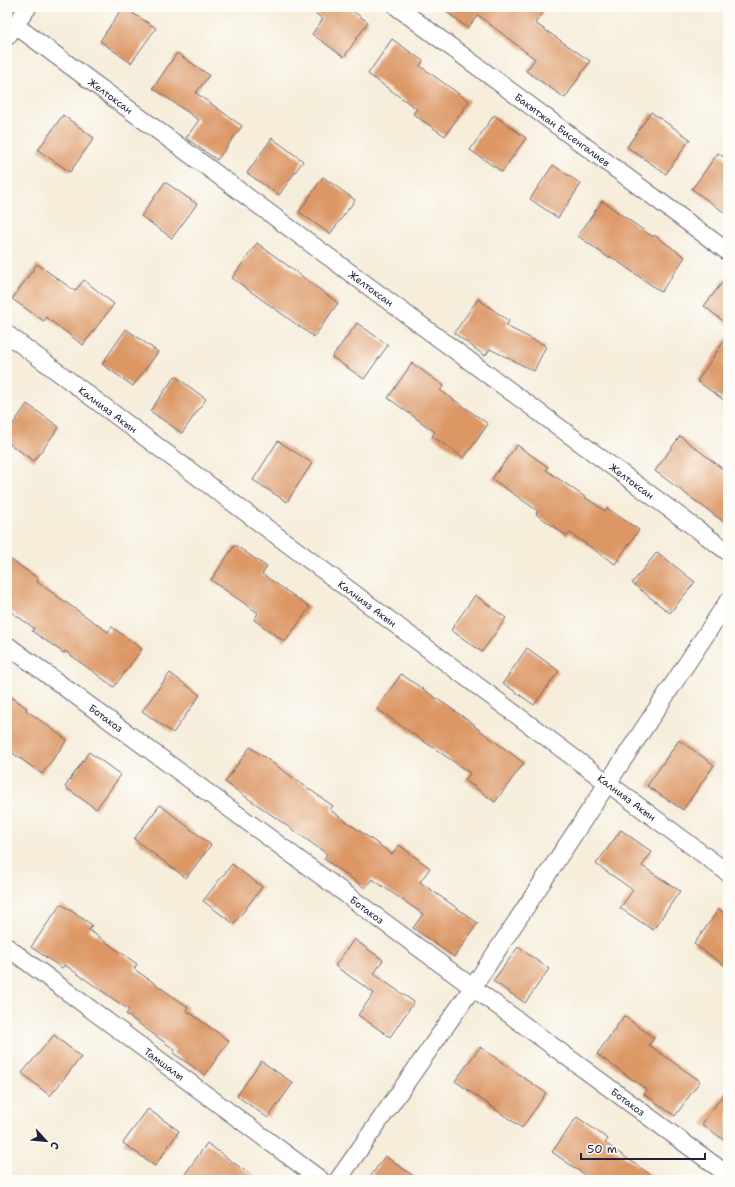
<svg xmlns="http://www.w3.org/2000/svg" width="735" height="1187" viewBox="0 0 735 1187" font-family="'Shantell Sans',sans-serif">
  <rect width="100%" height="100%" fill="#fdfcf7"/>
  <filter id="ink" filterUnits="userSpaceOnUse"><feTurbulence type="fractalNoise" baseFrequency=".025" numOctaves="2"/><feDisplacementMap in="SourceGraphic" scale="8" xChannelSelector="R" yChannelSelector="G"/><feConvolveMatrix kernelMatrix="1 2 1 2 8 2 1 2 1" color-interpolation-filters="sRGB"/></filter>
  <filter id="wash" filterUnits="userSpaceOnUse"><feTurbulence type="fractalNoise" baseFrequency=".012" numOctaves="4" result="noise"/><feDisplacementMap in="SourceGraphic" scale="16" xChannelSelector="R" yChannelSelector="G"/><feGaussianBlur stdDeviation="0.9" result="paint"/><feColorMatrix in="noise" values="0 0 0 0 0 0 0 0 0 0 0 0 0 0 0 0 0 1.4 0 .05"/><feComposite in="paint" operator="in"/></filter>
  <g filter="url(#wash)">
    <rect width="100%" height="100%" fill="#f6edda"/>
    <g id="blocks">
      <g fill="#dc9765">
        <polygon points="123,7 156,28 131,63 100,41"/>
        <polygon points="306,7 347,7 368,22 344,57 312,34 323,19"/>
        <polygon points="440,7 535,7 543,13 535,23 590,61 565,98 526,71 535,59 478,15 468,28"/>
        <polygon points="392,39 423,61 420,66 469,101 445,136 413,114 417,109 368,74"/>
        <polygon points="177,53 209,75 196,93 242,126 217,160 186,138 199,120 153,88"/>
        <polygon points="651,112 690,139 666,174 627,147"/>
        <polygon points="63,115 94,138 70,172 38,150"/>
        <polygon points="494,115 526,138 502,172 470,150"/>
        <polygon points="272,138 303,161 279,195 247,173"/>
        <polygon points="718,153 728,160 728,215 692,189"/>
        <polygon points="553,165 581,184 558,218 530,199"/>
        <polygon points="323,177 355,200 330,234 299,212"/>
        <polygon points="165,182 197,204 172,238 141,216"/>
        <polygon points="602,201 653,237 654,235 685,257 661,292 610,256 609,258 578,236"/>
        <polygon points="257,243 338,303 314,337 232,278"/>
        <polygon points="37,264 75,291 84,280 114,304 83,345 46,317 44,321 12,299"/>
        <polygon points="728,275 728,325 704,306"/>
        <polygon points="478,299 509,321 506,326 546,346 534,371 490,349 485,356 454,333"/>
        <polygon points="357,323 388,345 364,379 332,357"/>
        <polygon points="126,329 158,352 133,386 102,364"/>
        <polygon points="728,335 728,403 697,381"/>
        <polygon points="412,363 444,386 440,390 488,424 464,458 432,436 435,432 388,398"/>
        <polygon points="175,376 206,399 182,433 150,411"/>
        <polygon points="27,404 59,427 34,461 7,442 7,433"/>
        <polygon points="680,436 728,473 728,525 655,471"/>
        <polygon points="278,441 312,463 287,502 253,480"/>
        <polygon points="517,445 548,467 546,470 605,511 607,508 639,530 615,564 570,533 567,536 536,514 538,511 492,479"/>
        <polygon points="235,545 267,567 262,574 310,607 285,642 254,620 258,613 211,580"/>
        <polygon points="657,552 695,582 670,613 632,583"/>
        <polygon points="7,557 39,579 37,582 108,632 112,627 142,649 114,687 65,651 64,653 32,631 34,628 7,609"/>
        <polygon points="475,595 506,618 482,652 451,630"/>
        <polygon points="527,648 559,671 534,705 503,683"/>
        <polygon points="170,673 200,695 173,733 142,711"/>
        <polygon points="401,674 475,725 474,726 524,763 495,802 465,780 470,773 377,709"/>
        <polygon points="7,694 27,708 26,710 67,740 42,774 7,749"/>
        <polygon points="679,740 714,765 683,810 647,786"/>
        <polygon points="250,747 333,806 330,810 392,854 399,845 430,868 420,882 478,923 454,957 413,928 423,914 372,879 365,888 324,859 327,854 225,782"/>
        <polygon points="89,752 121,775 96,809 65,787"/>
        <polygon points="160,805 211,845 186,878 134,839"/>
        <polygon points="621,830 652,852 642,866 680,891 653,930 620,908 633,890 596,864"/>
        <polygon points="232,864 262,887 234,924 203,901"/>
        <polygon points="61,904 92,925 89,930 137,964 134,969 188,1007 186,1010 229,1041 205,1075 173,1053 175,1050 126,1014 129,1010 65,965 62,968 31,947"/>
        <polygon points="719,909 728,916 728,968 694,944"/>
        <polygon points="354,939 383,960 374,974 414,1002 390,1037 358,1015 374,993 335,966"/>
        <polygon points="518,947 549,969 525,1003 493,981"/>
        <polygon points="624,1016 654,1038 649,1045 700,1081 675,1116 644,1094 647,1090 597,1054"/>
        <polygon points="54,1035 81,1057 50,1096 22,1073"/>
        <polygon points="480,1047 546,1093 522,1128 455,1081"/>
        <polygon points="261,1061 293,1083 268,1118 237,1096"/>
        <polygon points="728,1088 728,1143 702,1124"/>
        <polygon points="148,1109 179,1131 155,1166 123,1143"/>
        <polygon points="577,1117 608,1139 605,1143 658,1180 592,1180 552,1152"/>
        <polygon points="207,1143 238,1166 259,1180 181,1180"/>
        <polygon points="385,1156 419,1180 368,1180"/>
      </g>
    </g>
  </g>
  <g filter="url(#ink)">
    <use href="#blocks" fill-opacity="0" stroke="#6c6973" stroke-width="1"/>
    <g fill="none" stroke-linecap="round" stroke-linejoin="round">
      <defs>
        <g id="minor">
          <path id="s1" d="M397,7L728,252"/>
          <path id="s2" d="M15,25L728,552"/>
          <polyline points="7,37 28,7"/>
          <path id="s3" d="M7,334L728,873"/>
          <path id="s4" d="M7,645L728,1175"/>
          <path id="s5" d="M7,947L321,1180"/>
          <polyline points="338,1180 473,987 728,601"/>
        </g>
      </defs>
      <use href="#minor" stroke="#6c6973" stroke-width="19"/>
      <use href="#minor" stroke="#fff" stroke-width="17"/>
    </g>
  </g>
  <g text-anchor="middle" stroke-width="4" stroke-linejoin="round" paint-order="stroke">
    <g font-size="10" fill="#22223b" stroke="#fdfcf7">
      <text dy="4" stroke="none"><textPath href="#s2" startOffset="119">Желтоксан</textPath></text>
      <text dy="4" stroke="none"><textPath href="#s1" startOffset="206">Бакытжан Бисенгалиев</textPath></text>
      <text dy="4" stroke="none"><textPath href="#s2" startOffset="443">Желтоксан</textPath></text>
      <text dy="4" stroke="none"><textPath href="#s3" startOffset="126">Калнияз Акын</textPath></text>
      <text dy="4" stroke="none"><textPath href="#s2" startOffset="767">Желтоксан</textPath></text>
      <text dy="4" stroke="none"><textPath href="#s3" startOffset="450">Калнияз Акын</textPath></text>
      <text dy="4" stroke="none"><textPath href="#s4" startOffset="123">Ботакоз</textPath></text>
      <text dy="4" stroke="none"><textPath href="#s3" startOffset="774">Калнияз Акын</textPath></text>
      <text dy="4" stroke="none"><textPath href="#s4" startOffset="447">Ботакоз</textPath></text>
      <text dy="4" stroke="none"><textPath href="#s5" startOffset="196">Тамшалы</textPath></text>
      <text dy="4" stroke="none"><textPath href="#s4" startOffset="771">Ботакоз</textPath></text>
    </g>
  </g>
  <rect width="735" height="1187" fill="none" stroke="#fdfcf7" stroke-width="24"/>
  <g transform="translate(46 1141) rotate(117)" stroke="#fdfcf7" stroke-width="3" paint-order="stroke">
  <path d="M0-3L7 15L0 10L-7 15Z" fill="#22223b"/>
  <text y="-6" font-size="11" font-weight="bold" text-anchor="middle" fill="#22223b">С</text>
  </g>
  <path d="M581 1153v6h124v-6" fill="none" stroke="#22223b" stroke-width="2"/>
  <text x="587" y="1153" font-size="12" fill="#22223b" stroke="#fdfcf7" stroke-width="3" paint-order="stroke">50 m</text>
</svg>
